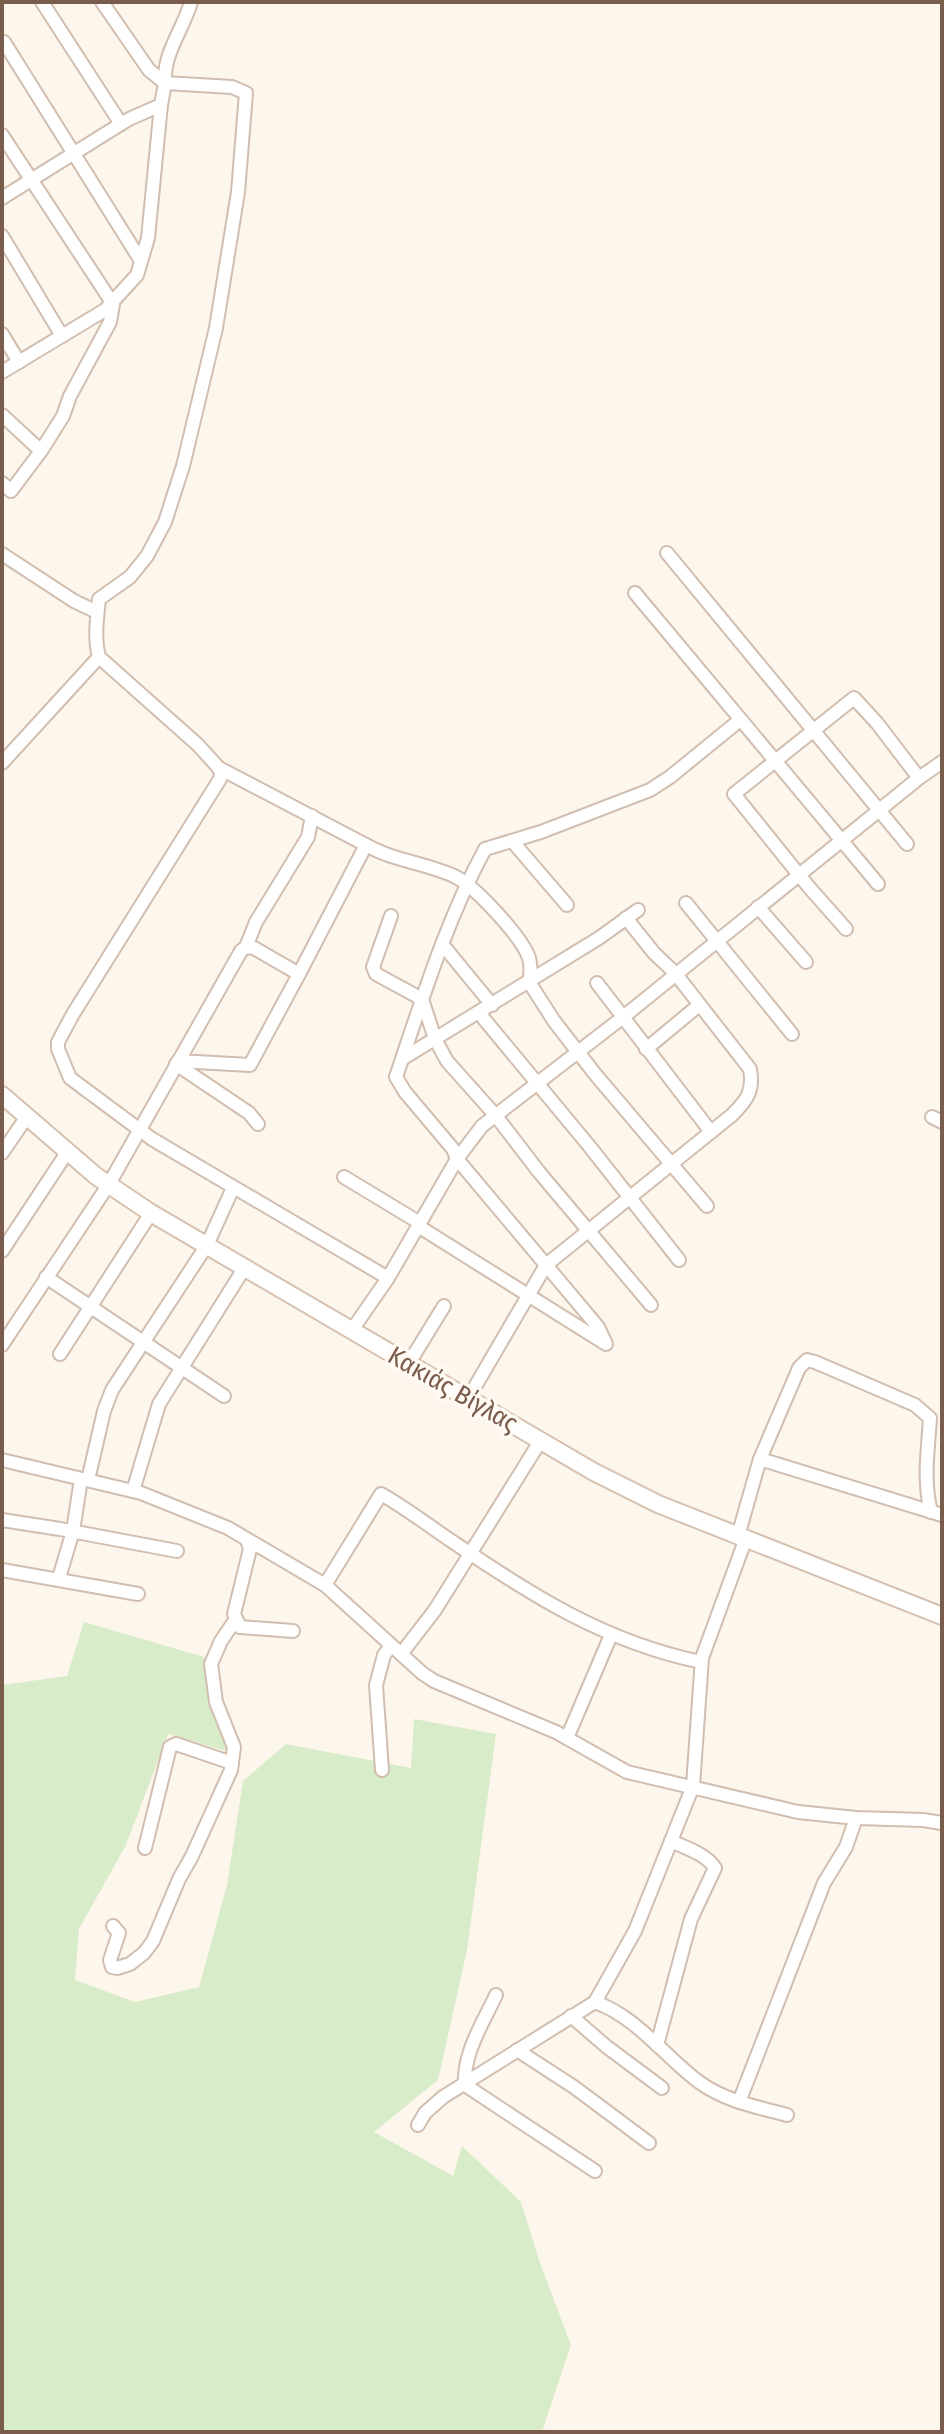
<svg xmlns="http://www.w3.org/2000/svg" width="944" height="2434" viewBox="0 0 944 2434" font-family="'Fira Sans Condensed',sans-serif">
  <rect width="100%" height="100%" fill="#fdf6ec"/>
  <polygon fill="#d8ecc9" points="84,1622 204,1657 214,1705 229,1752 168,1734 126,1845 79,1929 75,1980 135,2002 199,1987 227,1885 243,1781 286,1744 411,1768 414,1719 496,1734 467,1950 438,2080 374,2132 453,2176 462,2146 521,2202 540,2263 571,2345 543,2429 539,2432 2,2432 2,1685 67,1676"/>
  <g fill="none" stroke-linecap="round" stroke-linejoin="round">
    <defs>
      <g id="street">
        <polyline points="42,2 121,124"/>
        <polyline points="102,2 149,70 165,83"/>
        <polyline points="2,43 4,42 141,261"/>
        <path d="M165,83C163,53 183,30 191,2"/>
        <polyline points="2,135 113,304 110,322 70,396 63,416 41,451 11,491 2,483"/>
        <path d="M2,198L129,119L161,105L165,83L232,87L246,93L238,192L216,328L183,466L165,522L147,556L130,577L99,599C97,618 94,638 99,657L198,745L217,766L221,772L220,779L73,1014L58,1042V1049L70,1078L152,1139L388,1278"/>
        <polyline points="2,236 62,336"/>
        <polyline points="2,334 19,362"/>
        <polyline points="2,372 105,310 137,275 148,238 161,105"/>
        <polyline points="2,415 41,451"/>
        <polyline points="667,553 907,844"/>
        <polyline points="2,554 74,601 97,612"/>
        <polyline points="635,593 878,884"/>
        <polyline points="2,763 99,657"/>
        <polyline points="219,768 366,845 299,974"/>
        <polyline points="512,841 567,905"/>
        <path d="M366,845C394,861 426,863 454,876C474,885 522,937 529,958C531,966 531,974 529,982L554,1021L595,1074L707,1206"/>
        <polyline points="686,903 792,1034"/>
        <polyline points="758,907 806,962"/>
        <polyline points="391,916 373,967 376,974 422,999 435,1039 447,1061 496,1116 539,1172 651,1305"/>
        <polyline points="846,929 808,886 734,794 854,698 877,723 919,778"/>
        <polyline points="442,944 492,1005"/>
        <polyline points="246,947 256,922 308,837 312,816"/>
        <polyline points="597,983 711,1132"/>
        <polyline points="479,1013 590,1147 679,1260"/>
        <polyline points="646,1049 698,1006"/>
        <polyline points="402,1059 599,938 638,910"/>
        <polyline points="176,1064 249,1113 258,1124"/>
        <polyline points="932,1117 942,1122"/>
        <polyline points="2,1153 28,1115"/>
        <polyline points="344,1177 420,1223"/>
        <polyline points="418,1226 606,1344 598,1327 457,1159 482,1126 622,1018 919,778 942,762"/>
        <polyline points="2,1251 68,1151"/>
        <polyline points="46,1277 224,1396"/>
        <path d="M352,1330L388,1278L457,1159L453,1149L405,1092L396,1077C422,1000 446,921 485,849L541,832L650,790L670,777L740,720"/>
        <polyline points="2,1345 109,1184 241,951 246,947 254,948 299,974 250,1065 178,1061"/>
        <polyline points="60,1354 151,1213"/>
        <polyline points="409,1363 444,1306"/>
        <path d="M469,1397L546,1265L732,1115C747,1100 754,1091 750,1069L675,973L654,953L626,918"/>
        <path d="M760,1459L799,1368L807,1360L815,1362L915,1405L930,1418C928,1450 923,1481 931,1512"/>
        <polyline points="2,1460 141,1493 228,1528 325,1585 422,1673 434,1681 556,1732 627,1772 798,1812 856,1818 923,1820 942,1823"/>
        <polyline points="88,1480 104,1411 112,1390 207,1245 233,1188"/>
        <polyline points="133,1491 159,1404 245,1267"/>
        <polyline points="2,1520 60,1529 177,1551"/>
        <polyline points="738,1536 760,1459 942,1515"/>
        <polyline points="247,1540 250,1549 234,1614 240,1627 293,1631"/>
        <polyline points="2,1570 138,1594"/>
        <polyline points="59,1578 73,1531 81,1479"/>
        <path d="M325,1585L381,1494C406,1508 429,1526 453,1542C533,1596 605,1642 701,1662"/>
        <polyline points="401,1654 435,1610 541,1440"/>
        <polyline points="567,1738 611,1635"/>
        <polyline points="382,1770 376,1685 384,1655 391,1646"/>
        <polyline points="145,1848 170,1747 176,1744 232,1763"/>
        <polyline points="113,1926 119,1933 110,1960 112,1967 117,1968 130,1964 144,1953 153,1941 179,1879 192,1856 231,1770 234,1747 216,1702 211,1664 221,1641 236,1619"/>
        <path d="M496,1995C483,2023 463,2053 465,2085L595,2171"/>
        <path d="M595,2002C637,2017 664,2056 699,2082C725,2101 757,2107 787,2115"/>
        <polyline points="571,2016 607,2047 662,2088"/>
        <path d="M657,2045L691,1919L715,1868C706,1854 686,1848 671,1841"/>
        <polyline points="517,2050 574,2087 649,2143"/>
        <polyline points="739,2102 824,1883 846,1847 856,1818"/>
        <polyline points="418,2125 425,2113 443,2097 595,2002 635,1931 693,1786 702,1658 746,1538"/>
      </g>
      <polyline id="secondary" points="2,1095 96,1176 151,1213 594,1472 658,1504 942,1616"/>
    </defs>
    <use href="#street" stroke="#d1beb0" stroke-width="16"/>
    <use href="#secondary" stroke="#d6c0b0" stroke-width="20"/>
    <use href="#street" stroke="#fff" stroke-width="12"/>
    <use href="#secondary" stroke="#fff" stroke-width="16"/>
  </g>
  <g text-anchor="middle" stroke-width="7" stroke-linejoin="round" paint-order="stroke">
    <g font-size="26" fill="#7a5c4d" stroke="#fffaf3">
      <text transform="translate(453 1389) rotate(30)" y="9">Κακιάς Βίγλας</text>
    </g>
  </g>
  <rect width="944" height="2434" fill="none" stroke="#7a5c4d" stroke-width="8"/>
</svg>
